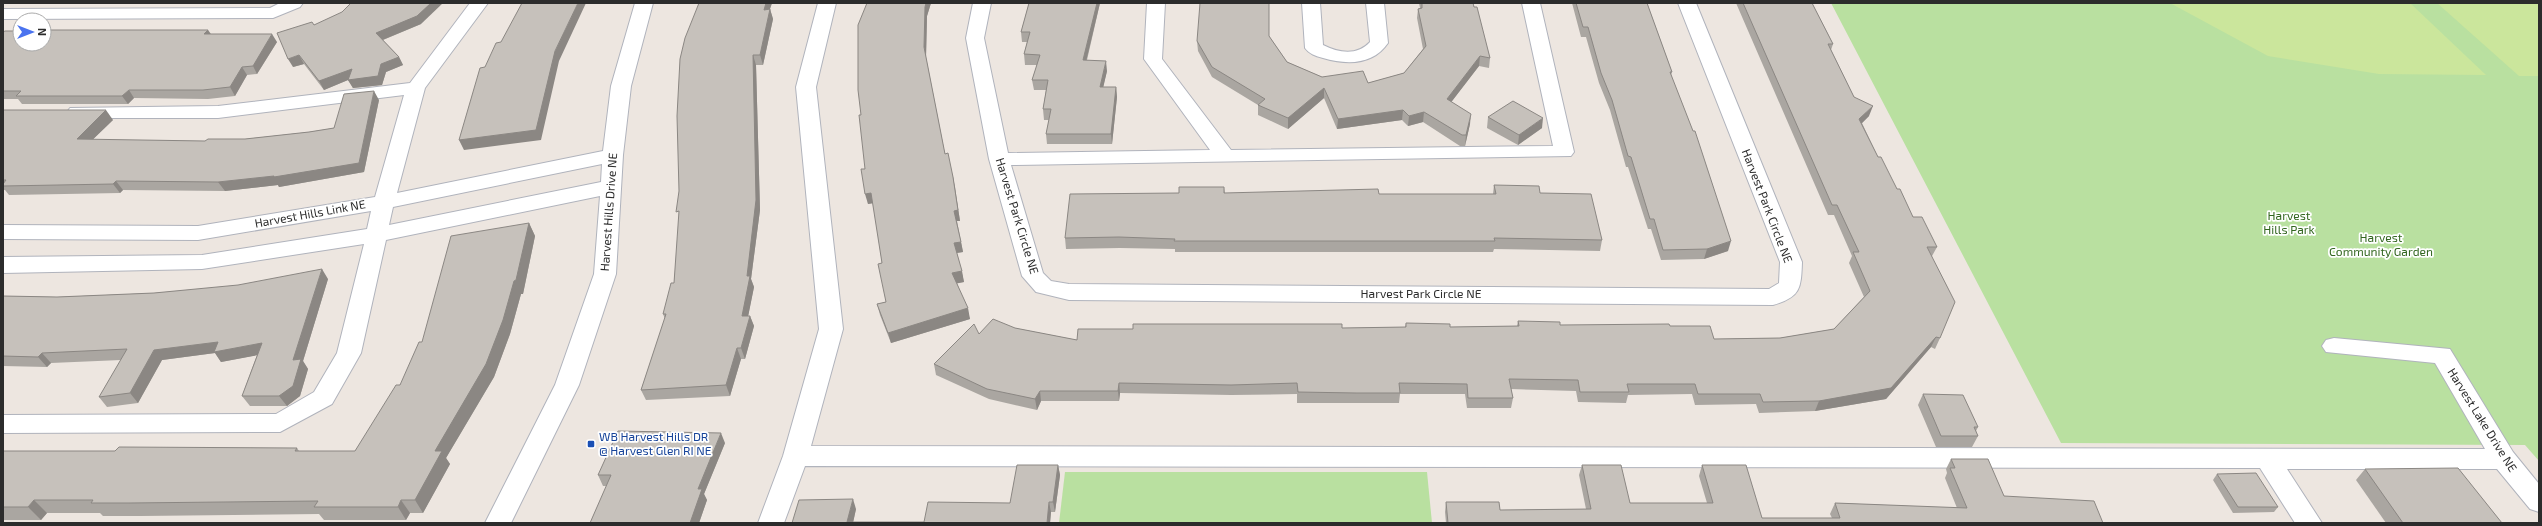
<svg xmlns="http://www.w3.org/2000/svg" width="2542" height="526" viewBox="0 0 2542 526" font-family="'Exo 2',sans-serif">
  <rect width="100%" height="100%" fill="#ede6e0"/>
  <g fill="#b9e0a0">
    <polygon points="1831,3 2539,3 2539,461 2525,445 2061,443"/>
    <polygon points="1065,472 1427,472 1432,523 1059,523"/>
  </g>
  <g fill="#cbe69c">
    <polygon points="2170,3 2410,3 2486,75 2379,74 2268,56"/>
    <polygon points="2437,3 2539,3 2539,76 2519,76"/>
  </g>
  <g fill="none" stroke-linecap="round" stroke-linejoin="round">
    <defs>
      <g id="minor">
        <polygon points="280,3 303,3 300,7 273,18 3,19 3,9 270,8"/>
        <path d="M470,3H488L425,88L397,193L603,151L611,86L635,3H653L631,86L623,155L616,274L579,385L511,523H485L555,385L594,274L600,196L386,240L361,353L332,404L280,432L3,433V415L276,414L314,392L337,353L364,244L202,269L3,273V257L202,255L367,229L371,211L198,240L3,239V225L198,226L375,197L404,95L218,118H77L70,116L67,112L70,108L218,106L410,83ZM602,164L601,182L389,225L393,207Z"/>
        <polygon points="818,3 836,3 816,87 843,329 811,446 2485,449 2435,363 2326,352 2322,346 2326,340 2334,338 2450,349 2513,452 2539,484 2539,512 2530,509 2497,469 2287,469 2322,523 2295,523 2260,468 805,466 784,523 758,523 783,456 819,329 796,87"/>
        <path d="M973,3H991L984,38L1008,153L1210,150L1144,59L1147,3H1165L1162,59L1231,150L1553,146L1522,3H1540L1574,152L1571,156L1011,165L1043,273L1051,281L1069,284L1769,289L1779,283L1780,262L1678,3H1696L1802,262C1801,288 1801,297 1773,305L1069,300L1036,292L1022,276L989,159L966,38Z"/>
        <path d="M1302,3H1320L1323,45C1339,53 1357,56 1370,42L1366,3H1384L1388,43C1373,65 1347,65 1323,58C1316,56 1309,54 1305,48Z"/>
      </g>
    </defs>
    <use href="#minor" stroke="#b0b3bc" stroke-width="2"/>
    <use href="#minor" fill="#fff" fill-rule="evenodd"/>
  </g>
  <g fill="#aaa6a1">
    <polygon points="699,3 772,3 770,9 773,19 763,65 756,65 760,210 751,279 754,287 748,316 750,316 754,326 745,359 741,359 730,396 646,400 641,390 665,319 663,314 674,283"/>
    <polygon points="867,3 931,3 927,16 926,57 945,154 953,177 955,187 960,221 957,221 963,252 957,253 964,282 957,283 970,319 891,343 880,315 877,304 886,302 882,263 873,203 868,204 861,115"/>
    <polygon points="1029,3 1100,3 1087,60 1107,71 1103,87 1116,87 1117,97 1112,144 1047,144 1046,134 1049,120 1044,120 1043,109 1046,90 1034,90 1032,80 1037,65 1025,65 1024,54 1027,42 1022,42 1021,32"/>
    <polygon points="1419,3 1473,3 1474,7 1490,58 1489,68 1479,66 1451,102 1470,124 1465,146 1460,146 1423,122 1408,126 1402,120 1337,129 1324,98 1288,129 1258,115 1258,105 1212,77 1198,51 1197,41 1269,36 1287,62 1322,77 1368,83 1404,73 1423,49 1417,18 1418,9 1420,8"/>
    <polygon points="1572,3 1647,3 1672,72 1671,75 1728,251 1704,259 1661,260 1651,229 1648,229 1628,167 1626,167 1610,110 1599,83 1586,37 1581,37"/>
    <polygon points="1736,3 1812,3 1833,44 1831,50 1854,97 1869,116 1862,123 1878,157 1897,189 1913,217 1937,247 1932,256 1940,338 1935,349 1931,347 1886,399 1815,411 1759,413 1756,404 1695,405 1692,394 1628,395 1626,403 1578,402 1576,391 1511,389 1513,398 1511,408 1467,408 1465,394 1400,394 1399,403 1297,403 1297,394 1231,395 1120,393 1119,401 1041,401 1037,410 989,399 936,375 934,364 979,334 1015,328 1077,340 1342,328 1405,327 1406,323 1450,327 1517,326 1518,321 1560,325 1670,326 1714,339 1780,338 1834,329 1864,297 1849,263 1852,256 1834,215 1828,215"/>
    <polygon points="421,24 383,40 399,57 403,65 386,72 382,85 353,88 348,80 324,90 304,64 293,67 314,25"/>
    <polygon points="208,30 211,34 277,42 257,74 247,75 235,96 208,99 134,98 128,104 22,104 18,99 3,99 3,32"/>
    <polygon points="379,100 364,172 279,187 278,185 225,191 123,190 120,193 9,195 5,190 3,190 3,110 113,120 92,140 205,141 245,139 309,132 334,128"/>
    <polygon points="1488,117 1542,128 1518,145 1487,128"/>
    <polygon points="1494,185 1540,193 1602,240 1600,251 1494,249 1493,252 1175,252 1175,249 1120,248 1066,249 1065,238 1179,193 1224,187 1225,193 1379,194 1493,194"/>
    <polygon points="529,223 535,236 523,294 521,294 510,334 494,377 446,458 450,464 423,513 410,513 406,520 324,520 319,514 141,516 103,516 100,513 47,513 41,520 3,520 3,451 115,451 297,448 299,451 355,451 400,385"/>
    <polygon points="328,279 303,361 308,369 300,396 287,406 250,406 242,396 257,355 221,362 215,353 162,360 138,403 107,407 99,397 121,360 51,363 47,367 3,366 3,296 57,297 154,293"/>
    <polygon points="1923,394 1978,427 1976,431 1978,436 1972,447 1936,447 1918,405"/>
    <polygon points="725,443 704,494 707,500 699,523 590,523 607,486 603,486 598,475"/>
    <polygon points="1951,459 2004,496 2103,523 1446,523 1445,512 1446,502 1500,510 1586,509 1579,475 1582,465 1630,503 1707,503 1699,476 1702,465 1762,518 1832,518 1830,514 1835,503 1957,508 1945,478 1947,473 1946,469"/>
    <polygon points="1058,465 1060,475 1055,512 1051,512 1050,523 792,523 856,509 853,522 924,522 1010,503"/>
    <polygon points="2365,469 2502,523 2386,523 2356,480"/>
    <polygon points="2217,474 2278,507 2274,512 2233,513 2213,480"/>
  </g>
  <g fill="#8b8783">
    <polygon points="431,3 443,3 421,24 380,41 376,33"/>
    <polygon points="578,3 586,3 559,61 541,140 464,150 459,140 555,51"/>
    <polygon points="766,3 772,3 766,20 764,10"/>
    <polygon points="926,3 931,3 927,16 926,57 924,47 925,7"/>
    <polygon points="1097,3 1100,3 1084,70 1083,60"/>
    <polygon points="770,9 773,19 763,65 760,55"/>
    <polygon points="208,30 213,38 204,34"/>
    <polygon points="272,34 277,42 257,74 253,66"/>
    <polygon points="299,55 304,64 293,67 288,59"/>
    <polygon points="753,55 756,65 760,210 751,279 754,287 746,327 742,316 747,276"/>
    <polygon points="1480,56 1479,66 1446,109 1447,99"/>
    <polygon points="399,57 403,65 386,72 382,85 353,88 348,80 324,90 319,81 352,69 381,64"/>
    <polygon points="1106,61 1107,71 1101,97 1100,87"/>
    <polygon points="242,67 247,75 235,96 230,87"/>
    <polygon points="1116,87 1117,97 1112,144 1111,134"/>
    <polygon points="1324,88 1324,98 1288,129 1288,118"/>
    <polygon points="129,90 134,98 128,104 122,96"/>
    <polygon points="374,91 379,100 364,172 279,187 278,185 225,191 218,182 359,163"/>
    <polygon points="1873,106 1869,116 1856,129 1859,119"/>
    <polygon points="106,110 113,120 83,149 77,139"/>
    <polygon points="1403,110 1402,120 1337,129 1338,119"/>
    <polygon points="1424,112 1423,122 1408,126 1409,116"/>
    <polygon points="1471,114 1470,124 1465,146 1466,135"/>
    <polygon points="1543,118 1542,128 1518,145 1519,135"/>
    <polygon points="953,177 960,221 956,221 954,211"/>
    <polygon points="116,181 123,190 120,193 113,184"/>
    <polygon points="871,193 874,203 868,204 865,194"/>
    <polygon points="529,223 535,236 523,294 521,294 510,334 494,377 446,458 450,464 423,513 415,500"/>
    <polygon points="1731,241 1728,251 1704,259 1707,249"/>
    <polygon points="961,242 963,252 956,253 954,243"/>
    <polygon points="322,269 328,279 303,361 308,369 300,396 287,406 279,396 293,360"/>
    <polygon points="962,271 964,282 954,284 952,273"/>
    <polygon points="968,308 970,319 891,343 888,333"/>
    <polygon points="750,316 754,326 745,359 741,348"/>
    <polygon points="1936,337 1931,347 1886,399 1815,411 1819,401"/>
    <polygon points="218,342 262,343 269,353 221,362 215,353 162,360 138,403 130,393 154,350"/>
    <polygon points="737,348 741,359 730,396 726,385"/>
    <polygon points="42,353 51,363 47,367 38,357"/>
    <polygon points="1119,383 1120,393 1119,401 1118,391"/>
    <polygon points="1040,391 1041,401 1037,410 1035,399"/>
    <polygon points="721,433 725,443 704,494 707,500 699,523 690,523 698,489"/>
    <polygon points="1058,465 1060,475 1055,512 1053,502"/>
    <polygon points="853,499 856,509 853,523 847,522"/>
    <polygon points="34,500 47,513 41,520 28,507"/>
    <polygon points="401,500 410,513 406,520 398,507"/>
    <polygon points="1049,502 1051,512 1050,523 1047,523"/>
  </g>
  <g fill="#c6c1bb" stroke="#8b8783">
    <polygon points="351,3 431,3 417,16 376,33 399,57 381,64 378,76 348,80 352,69 319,81 299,55 288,59 277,33 312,22 314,25 342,12"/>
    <polygon points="522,3 578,3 555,51 536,130 459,140 480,68 485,67 496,43 501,42"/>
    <polygon points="699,3 766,3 764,10 770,9 760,55 753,55 756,200 747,276 750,276 742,316 750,316 741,348 737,348 726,385 641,390 666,314 663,314 671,283 674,283 679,211 676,212 679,191 677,116 680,59 685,38"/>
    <polygon points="867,3 926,3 925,7 924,47 945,154 948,153 953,177 958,210 954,211 961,242 954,243 962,271 952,273 968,308 888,333 877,304 886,302 878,264 882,263 871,193 865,194 861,169 865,169 859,115 861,115 858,90 858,25"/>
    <polygon points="1029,3 1097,3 1083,60 1106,61 1100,87 1116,87 1111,134 1046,134 1051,109 1043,109 1048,80 1032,80 1040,55 1024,54 1030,32 1021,32"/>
    <polygon points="1200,3 1269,3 1269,36 1287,62 1322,77 1363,71 1368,83 1404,73 1426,46 1418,9 1422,8 1422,3 1473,3 1474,7 1477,7 1490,58 1480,56 1447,99 1471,114 1466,135 1462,135 1424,112 1409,116 1403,110 1338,119 1324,88 1288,118 1258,105 1265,99 1212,67 1197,41"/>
    <polygon points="1576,3 1647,3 1672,72 1670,72 1693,131 1695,131 1731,241 1707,249 1663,250 1654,219 1650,219 1631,157 1628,156 1612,100 1601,73 1588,27 1583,27"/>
    <polygon points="1743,3 1812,3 1833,44 1828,44 1854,97 1873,106 1859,119 1878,157 1881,157 1897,189 1900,189 1913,217 1922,217 1937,247 1927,247 1955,302 1940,338 1936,337 1891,388 1819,401 1763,402 1760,394 1698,394 1695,384 1627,384 1629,392 1580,392 1578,380 1509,379 1513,398 1468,398 1467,384 1399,383 1400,393 1356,393 1298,392 1297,383 1231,385 1119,383 1118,391 1040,391 1035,399 987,389 934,364 974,324 979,334 993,319 1015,328 1077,340 1078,329 1133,329 1133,324 1342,324 1342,328 1406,327 1406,323 1450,324 1450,327 1519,326 1518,321 1560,322 1560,325 1669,324 1670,326 1710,326 1714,339 1780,338 1834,329 1870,291 1853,252 1859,252 1837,205 1832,205"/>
    <polygon points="44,30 208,30 204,34 272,34 253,66 242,67 230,87 203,90 129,90 122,96 16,96 21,91 3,91 3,32 5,31 20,31 20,44 44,44"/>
    <polygon points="374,91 359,163 274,177 274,176 218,182 116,181 113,184 3,186 3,184 6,180 3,180 3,110 106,110 77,139 205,141 208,139 245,139 309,132 334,128 344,94"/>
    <polygon points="1513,101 1543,118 1519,135 1488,117"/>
    <polygon points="1494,185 1539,186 1540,193 1591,194 1602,240 1494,238 1495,241 1174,241 1175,239 1119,237 1065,238 1070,194 1179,193 1179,187 1224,187 1224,193 1378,189 1379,194 1496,194"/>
    <polygon points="529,223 516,280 514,281 503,320 486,364 435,451 442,451 415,500 401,500 398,507 314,507 318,501 129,503 91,503 93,500 34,500 28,507 3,507 3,451 115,451 119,447 297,448 295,451 355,451 396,385 400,385 419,342 422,342 451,236"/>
    <polygon points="322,269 293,360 301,359 293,386 279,396 242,396 262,343 214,352 218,342 154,350 130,393 99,397 127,349 42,353 38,357 3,356 3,296 57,297 154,293 238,285"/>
    <polygon points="1923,394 1963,395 1978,427 1974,427 1978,436 1941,436"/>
    <polygon points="618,431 721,433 698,489 702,489 690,523 590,523 611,475 598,475"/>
    <polygon points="1951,459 1988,459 2004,496 2094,501 2103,523 1448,523 1446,502 1499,502 1500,510 1591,509 1582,465 1621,465 1630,503 1713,503 1702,465 1746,465 1762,518 1840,518 1835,503 1967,508 1950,468 1955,468"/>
    <polygon points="1017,465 1058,465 1053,502 1049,502 1047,523 792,523 799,500 853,499 847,522 924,522 928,502 1010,503"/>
    <polygon points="2458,468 2502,523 2403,523 2365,469"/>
    <polygon points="2256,473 2278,507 2238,507 2217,474"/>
  </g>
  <rect fill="#1a4fb4" stroke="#fff" stroke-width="1.5" x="587" y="440" width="8" height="8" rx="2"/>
  <g text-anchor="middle" stroke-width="3.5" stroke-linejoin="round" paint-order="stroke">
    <g font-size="12" fill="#2c2c2c" stroke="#fff">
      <text transform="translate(1767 206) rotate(69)" y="4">Harvest Park Circle NE</text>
      <text transform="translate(609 212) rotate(-86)" y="4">Harvest Hills Drive NE</text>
      <text transform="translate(310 214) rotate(-10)" y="4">Harvest Hills Link NE</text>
      <text transform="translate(1017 216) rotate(73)" y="4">Harvest Park Circle NE</text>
      <text x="1421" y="298">Harvest Park Circle NE</text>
      <text transform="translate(2482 420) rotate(58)" y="4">Harvest Lake Drive NE</text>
    </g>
    <g font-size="12" fill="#32661f" stroke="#fff">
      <text x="2289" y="220">Harvest<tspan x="2289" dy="14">Hills Park</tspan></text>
      <text x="2381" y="242">Harvest<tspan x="2381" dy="14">Community Garden</tspan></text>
    </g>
    <g font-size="12" fill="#164399" stroke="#fff" text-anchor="start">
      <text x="599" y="441">WB Harvest Hills DR<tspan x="599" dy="14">@ Harvest Glen RI NE</tspan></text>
    </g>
  </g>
  <rect width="2542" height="526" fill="none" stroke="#2c2c2c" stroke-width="8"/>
  <g transform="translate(32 32) rotate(90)"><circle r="19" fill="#ffffff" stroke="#ababab"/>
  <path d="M0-3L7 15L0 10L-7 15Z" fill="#4a73ef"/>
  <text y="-6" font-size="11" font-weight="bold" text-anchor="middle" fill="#2c2c2c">N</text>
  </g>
</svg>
